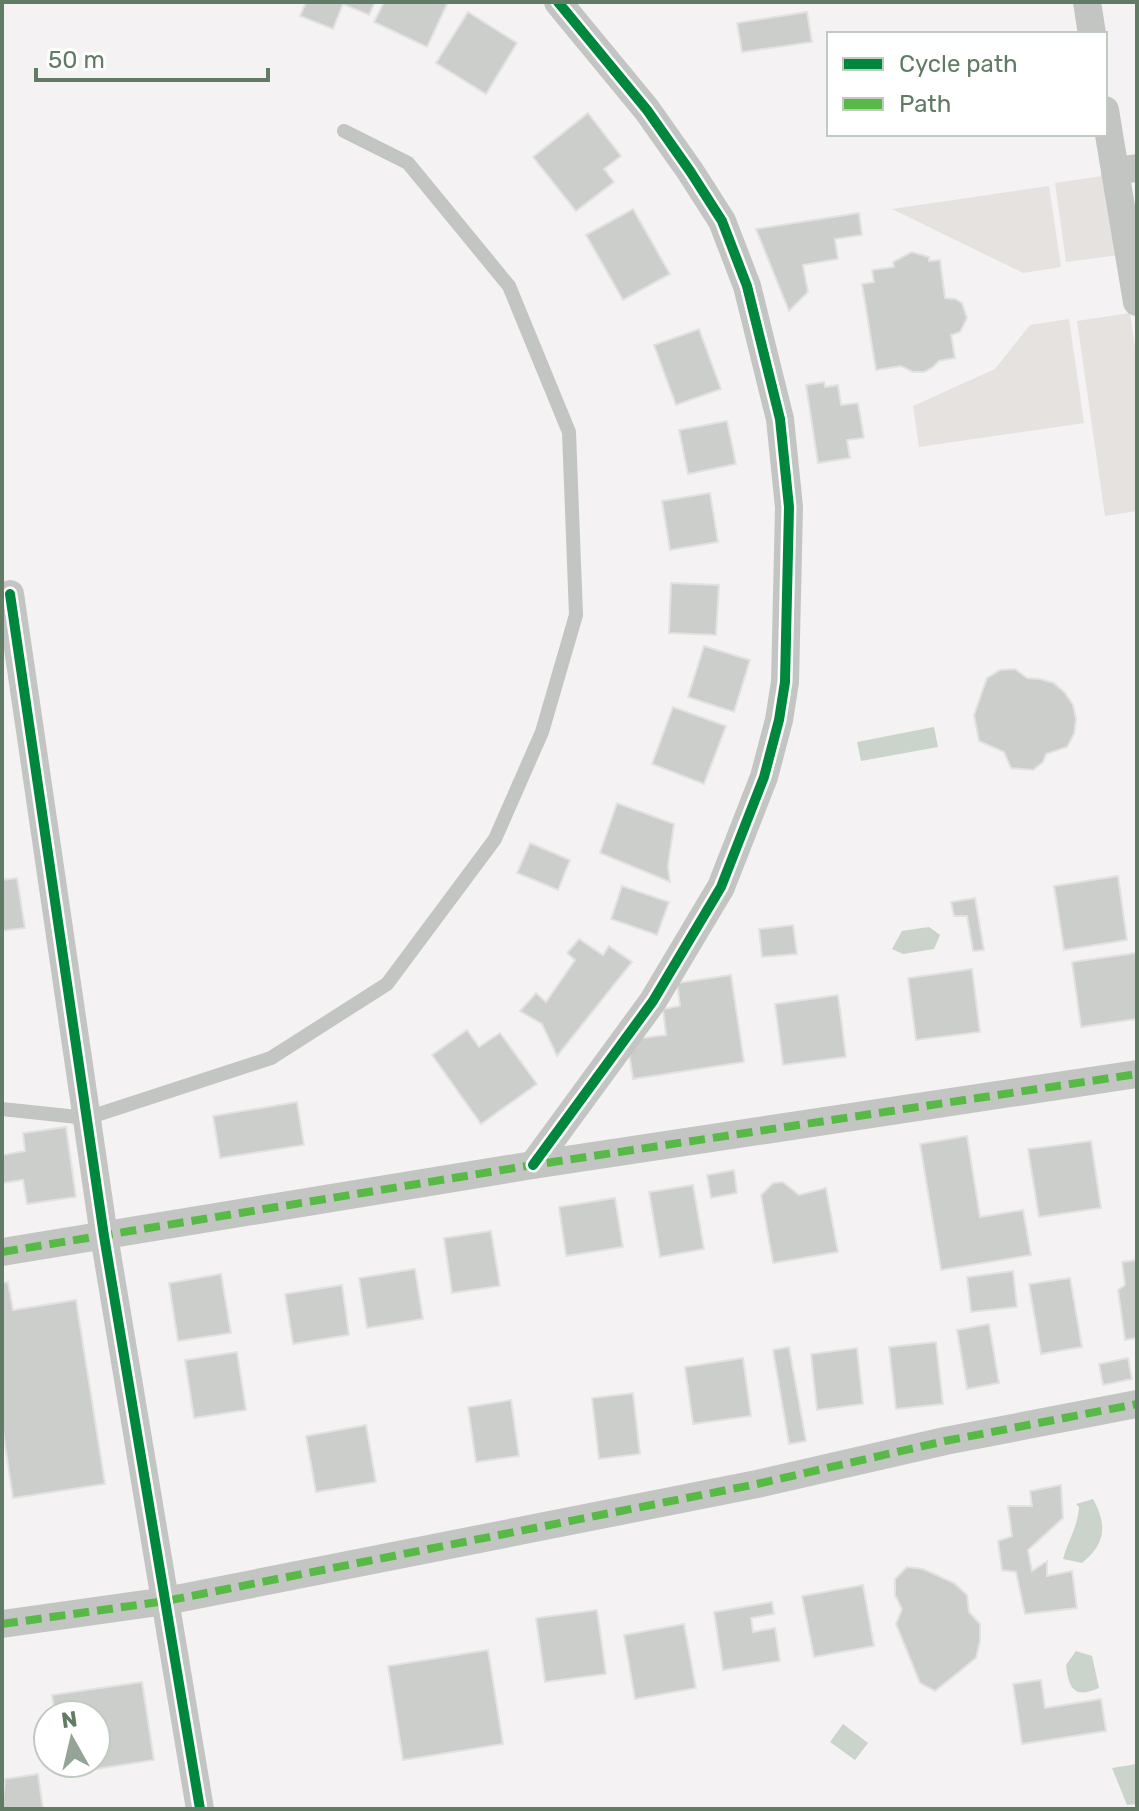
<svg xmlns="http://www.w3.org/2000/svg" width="1139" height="1811" viewBox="0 0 1139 1811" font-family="Rubik,sans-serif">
  <rect width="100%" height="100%" fill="#f4f2f3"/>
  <g fill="#e5e2e0">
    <polygon points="1109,175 1119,255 1066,262 1055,183"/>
    <polygon points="1049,186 1061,267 1023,273 892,209"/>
    <polygon points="1130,313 1137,360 1137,511 1105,516 1077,321"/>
    <polygon points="1069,319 1084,423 919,447 913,406 995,369 1030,325"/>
  </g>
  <g fill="#cad4ca">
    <polygon points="934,727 938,747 861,761 857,742"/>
    <polygon points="929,927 940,935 934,949 903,954 892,949 902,931"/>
    <path d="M1093,1499C1108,1526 1105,1544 1082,1563L1063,1559C1068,1540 1078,1527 1079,1507L1076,1504Z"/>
    <path d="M1076,1651L1092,1656L1099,1688C1074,1699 1069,1689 1066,1665Z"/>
    <polygon points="843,1724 868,1743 855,1760 830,1742"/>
    <polygon points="1137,1764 1137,1804 1127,1805 1112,1768"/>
  </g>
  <g fill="#cccecc" stroke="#e3e2e2" stroke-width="2">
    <polygon points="306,2 375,2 369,15 343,4 333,29 300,16"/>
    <polygon points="384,2 448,2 427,47 374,22"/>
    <polygon points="468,12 517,43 486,94 436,63"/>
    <polygon points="807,12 812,42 742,52 737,23"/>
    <polygon points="588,113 621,156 604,169 614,182 576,211 533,157"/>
    <polygon points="633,209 670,274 623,300 586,235"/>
    <polygon points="859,213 862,235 835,239 838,259 803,265 808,292 789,311 756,229"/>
    <polygon points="912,252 929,257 929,261 940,260 945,298 955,299 962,303 967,318 960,332 951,335 955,358 939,361 933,367 924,372 913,372 901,366 876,370 862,284 874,282 872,270 894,267 893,262"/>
    <polygon points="699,329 721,389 676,405 654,345"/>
    <polygon points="824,382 825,387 838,385 841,405 858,403 864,438 847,440 850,458 818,463 806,385"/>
    <polygon points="727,421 736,464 688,474 679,430"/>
    <polygon points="710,493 718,542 670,550 662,501"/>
    <polygon points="671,583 719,585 716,635 669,633"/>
    <polygon points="704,646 750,660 734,712 688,697"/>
    <polygon points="1015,669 1027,678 1040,679 1054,683 1065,693 1073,705 1076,719 1074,734 1067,747 1046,754 1043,762 1033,770 1011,768 1004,752 979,741 974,715 987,678 1000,670"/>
    <polygon points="673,707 726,726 704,784 652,764"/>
    <polygon points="617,803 674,824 668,866 670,882 600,853"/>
    <polygon points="530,843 570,860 558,890 517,873"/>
    <polygon points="1118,876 1127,940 1064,950 1054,886"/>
    <polygon points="17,878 25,928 2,931 2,880"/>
    <polygon points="622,886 669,902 657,935 611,919"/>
    <polygon points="975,898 984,950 973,951 967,916 954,916 951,902"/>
    <polygon points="793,925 797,954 762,957 759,929"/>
    <polygon points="579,939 603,955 609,946 632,962 557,1056 542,1024 520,1011 536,993 546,1002 575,960 567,953"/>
    <polygon points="1136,953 1137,1019 1081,1027 1072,962"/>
    <polygon points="972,969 980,1032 916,1040 908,978"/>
    <polygon points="731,975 744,1062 633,1079 627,1040 666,1035 663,1009 680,1006 677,983"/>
    <polygon points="838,995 846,1057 783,1065 775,1004"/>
    <polygon points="467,1030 479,1047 500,1033 537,1084 481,1124 432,1055"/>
    <polygon points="297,1102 304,1145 220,1158 213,1116"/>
    <polygon points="66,1127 76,1197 27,1204 23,1180 2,1183 2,1155 25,1151 23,1133"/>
    <polygon points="967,1136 980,1217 1023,1210 1031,1255 941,1270 920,1144"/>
    <polygon points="1091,1141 1101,1208 1039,1217 1028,1149"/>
    <polygon points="734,1170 737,1193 711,1198 707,1175"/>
    <polygon points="783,1182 799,1195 826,1188 838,1252 773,1263 761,1195 773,1183"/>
    <polygon points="693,1185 704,1249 660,1257 649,1192"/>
    <polygon points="615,1198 623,1247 566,1256 559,1207"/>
    <polygon points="491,1231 500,1286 452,1293 444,1238"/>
    <polygon points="1137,1260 1137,1338 1125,1340 1118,1290 1125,1285 1122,1262"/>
    <polygon points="415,1269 423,1319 367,1328 359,1278"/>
    <polygon points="1013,1271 1017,1307 971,1312 967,1277"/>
    <polygon points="221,1274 231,1333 178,1341 169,1283"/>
    <polygon points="1070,1278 1082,1347 1041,1354 1029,1284"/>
    <polygon points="8,1282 13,1310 76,1300 105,1484 13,1498 2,1425 2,1283"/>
    <polygon points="342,1285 349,1335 293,1344 285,1294"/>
    <polygon points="989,1324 999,1383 967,1389 957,1330"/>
    <polygon points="936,1342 943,1404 896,1409 889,1347"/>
    <polygon points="789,1347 806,1441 789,1444 773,1350"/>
    <polygon points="857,1348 863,1404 817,1410 811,1354"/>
    <polygon points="237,1352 246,1410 194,1418 185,1360"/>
    <polygon points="743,1358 751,1416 693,1424 685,1367"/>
    <polygon points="1128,1358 1132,1379 1103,1385 1099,1364"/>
    <polygon points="633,1393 640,1454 599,1459 592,1398"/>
    <polygon points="511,1400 519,1456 476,1462 468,1407"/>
    <polygon points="366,1425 376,1482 316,1492 306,1436"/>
    <polygon points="1061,1485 1063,1518 1028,1550 1032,1571 1047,1561 1047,1576 1072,1571 1077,1608 1025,1614 1016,1572 1002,1570 998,1541 1012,1536 1008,1506 1032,1506 1030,1491"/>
    <polygon points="907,1567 923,1569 954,1583 967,1595 969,1612 980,1624 980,1641 976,1658 935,1691 920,1683 896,1624 902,1609 895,1595 895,1579"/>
    <polygon points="863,1585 874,1646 814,1657 802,1596"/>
    <polygon points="772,1602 774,1614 751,1618 753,1632 775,1628 780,1661 723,1670 714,1612"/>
    <polygon points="597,1610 606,1674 545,1682 536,1618"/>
    <polygon points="684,1624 696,1688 635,1699 624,1635"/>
    <polygon points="488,1650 503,1744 403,1760 388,1666"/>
    <polygon points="1041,1680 1045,1708 1101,1699 1106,1731 1022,1744 1013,1684"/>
    <polygon points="142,1682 154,1760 64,1774 62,1763 96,1763 96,1715 55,1715 52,1695"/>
    <polygon points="38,1774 43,1809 2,1809 5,1779"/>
  </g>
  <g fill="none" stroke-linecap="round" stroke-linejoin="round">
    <polyline stroke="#c3c5c3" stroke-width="14" points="2,1109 87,1118 271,1058 387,984 495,839 542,732 576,615 569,432 509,286 408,163 344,131"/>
    <g stroke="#c3c5c3" stroke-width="28">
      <polyline points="1087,2 1092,34"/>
      <polyline points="1105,110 1115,171 1137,168"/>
      <polyline points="1115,171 1137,302"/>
      <polyline points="10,594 104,1236 200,1809"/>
      <polyline points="533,1165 653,1001 721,887 764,777 779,720 785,682 789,507 780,419 747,286 722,221 690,171 647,110 558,2"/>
      <polyline points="2,1252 533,1165 1137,1074"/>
      <polyline points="2,1624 166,1601 757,1484 945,1441 1137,1404"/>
    </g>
    <g stroke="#58b947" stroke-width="8" stroke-dasharray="16 8" stroke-linecap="butt">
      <polyline points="2,1252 533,1165 1137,1074"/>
      <polyline points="2,1624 166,1601 757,1484 945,1441 1137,1404"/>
    </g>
    <defs>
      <g id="cycleway">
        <polyline points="10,594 104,1236 200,1809"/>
        <polyline points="533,1165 653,1001 721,887 764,777 779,720 785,682 789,507 780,419 747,286 722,221 690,171 647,110 558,2"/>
      </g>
    </defs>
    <use href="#cycleway" stroke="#fff" stroke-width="15"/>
    <use href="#cycleway" stroke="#00873e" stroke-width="10"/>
  </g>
  <rect width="1139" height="1811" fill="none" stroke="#617b65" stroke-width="8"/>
  <rect x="827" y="32" width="280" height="104" fill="#ffffff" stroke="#c0cac1" stroke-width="2"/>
  <rect x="843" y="58" width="40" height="12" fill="#00873e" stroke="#c0cac1" stroke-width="2"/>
  <text x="899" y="72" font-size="24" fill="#617b65">Cycle path</text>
  <rect x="843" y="98" width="40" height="12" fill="#58b947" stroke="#c0cac1" stroke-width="2"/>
  <text x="899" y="112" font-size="24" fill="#617b65">Path</text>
  <g transform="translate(72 1739) rotate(352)"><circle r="38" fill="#ffffff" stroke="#c0cac1" stroke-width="2"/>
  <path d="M0-6L14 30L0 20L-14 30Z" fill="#94a597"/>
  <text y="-12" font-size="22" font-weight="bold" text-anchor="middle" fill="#617b65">N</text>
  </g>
  <path d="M36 68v12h232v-12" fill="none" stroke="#617b65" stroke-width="4"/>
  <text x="48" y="68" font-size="24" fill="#617b65" stroke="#ffffff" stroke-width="6" paint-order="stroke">50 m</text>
</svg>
